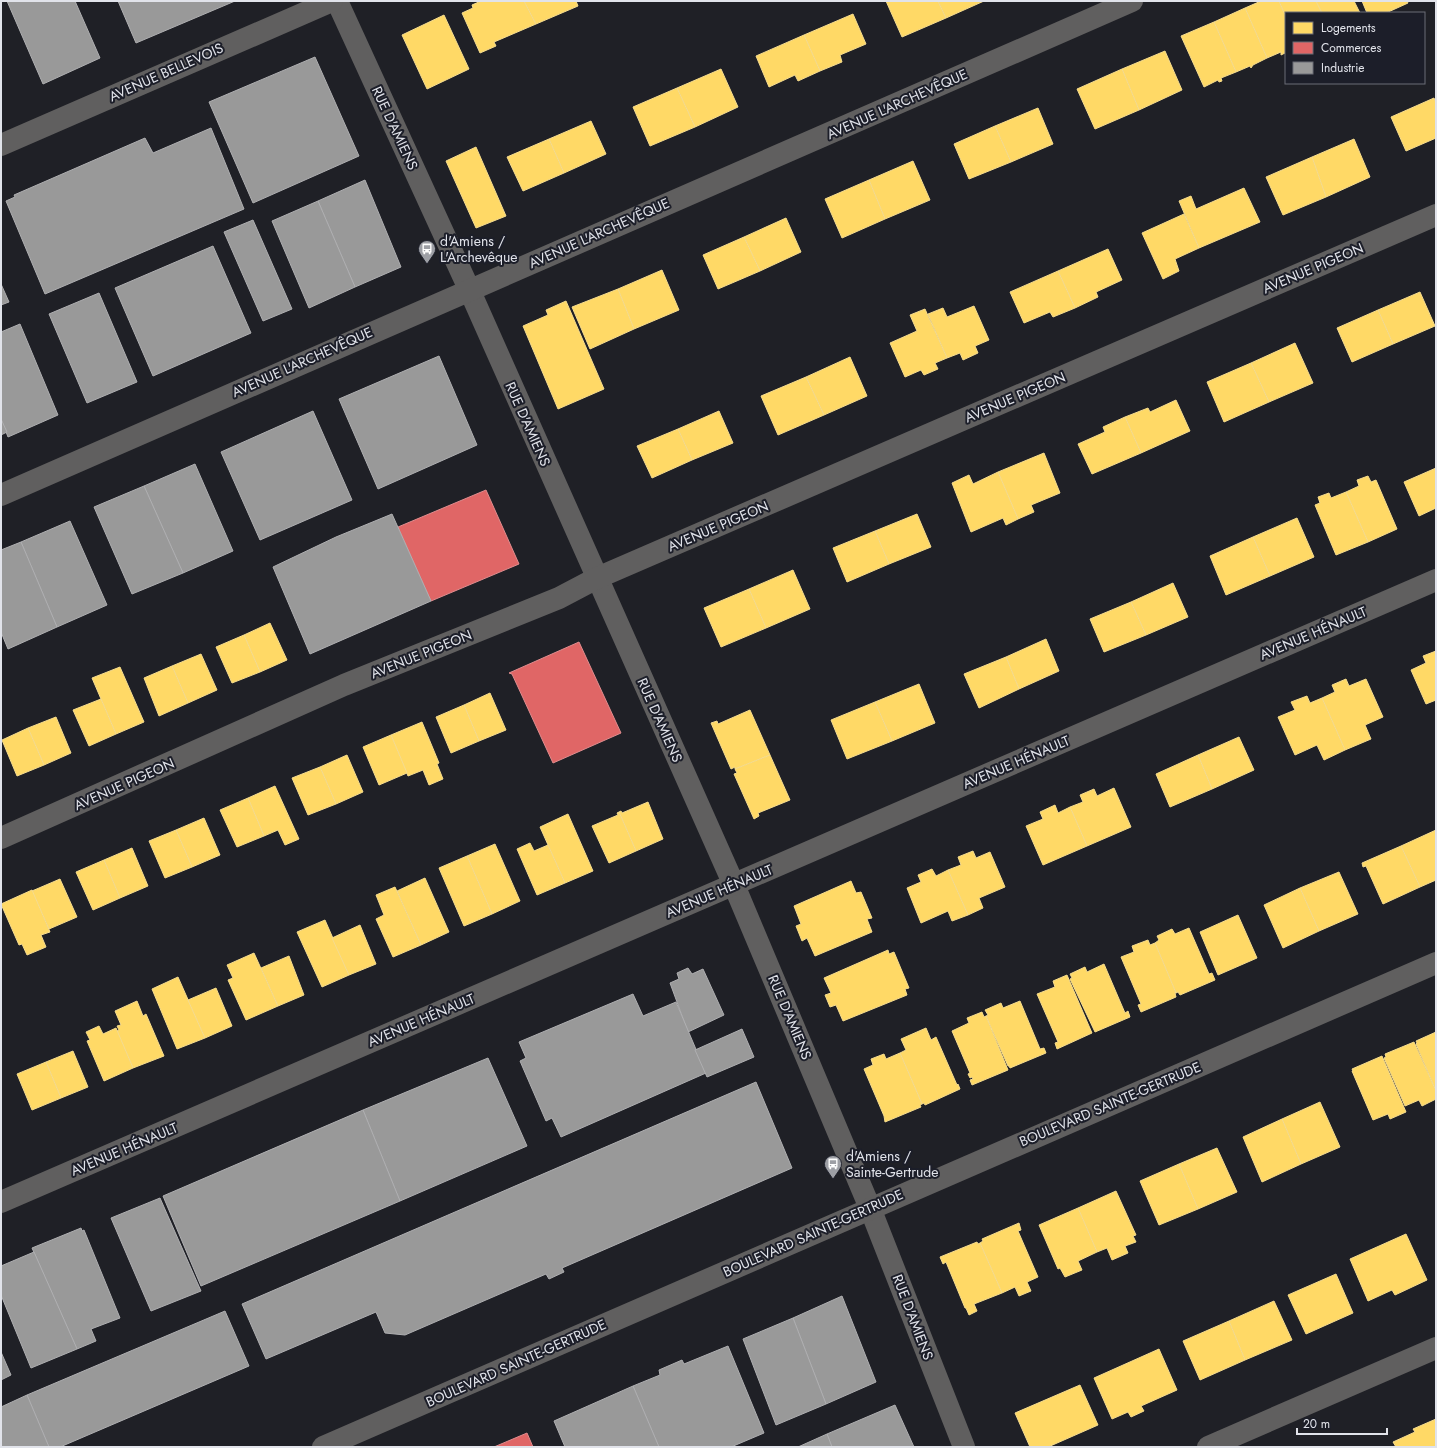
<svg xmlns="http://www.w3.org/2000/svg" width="1437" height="1448" viewBox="0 0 1437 1448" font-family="Jost,sans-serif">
  <rect width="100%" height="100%" fill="#1f2026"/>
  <g fill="#ffd966" stroke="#f6dc8e">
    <polygon points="481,1 524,1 536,24 494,42 496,46 480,53 462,13 473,8 472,5"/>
    <polygon points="524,1 576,1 578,6 536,24"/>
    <polygon points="886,1 938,1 946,18 902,37"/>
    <polygon points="938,1 984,1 946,18"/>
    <polygon points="1261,1 1279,1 1286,17 1286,51 1285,53 1281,55 1281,52 1267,58 1245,8"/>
    <polygon points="1279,1 1316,1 1322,13 1286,13 1286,17"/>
    <polygon points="1316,1 1354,1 1360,13 1322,13"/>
    <polygon points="1362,1 1407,1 1408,3 1386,13 1367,13"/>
    <polygon points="1245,8 1267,58 1253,65 1251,68 1250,66 1236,72 1214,22"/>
    <polygon points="853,14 866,44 840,55 842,62 820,71 804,35"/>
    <polygon points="444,15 469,69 427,89 402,35"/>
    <polygon points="1214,22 1236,72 1221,78 1222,81 1219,82 1218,80 1204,87 1181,36"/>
    <polygon points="804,35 820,71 798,81 795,75 769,87 756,56"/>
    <polygon points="1165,51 1182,90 1139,110 1122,69"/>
    <polygon points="721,69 738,107 695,127 677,88"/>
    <polygon points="1122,69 1139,110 1095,129 1077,89"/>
    <polygon points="677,88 695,127 650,146 633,107"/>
    <polygon points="1434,98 1436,103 1436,138 1406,151 1391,117"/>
    <polygon points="1038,108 1053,144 1011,162 995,126"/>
    <polygon points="591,121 606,154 564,173 549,139"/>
    <polygon points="995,126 1011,162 969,179 954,144"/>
    <polygon points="549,139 564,173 523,191 507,157"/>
    <polygon points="1354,139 1370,177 1326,197 1312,157"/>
    <polygon points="476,147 506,216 476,228 446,161"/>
    <polygon points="1312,157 1326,197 1283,215 1266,177"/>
    <polygon points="913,161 930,200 885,219 869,180"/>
    <polygon points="869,180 885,219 842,238 825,199"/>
    <polygon points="1244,188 1260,222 1199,248 1179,201 1191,196 1196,209"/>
    <polygon points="1184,214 1199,248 1175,259 1179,271 1163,279 1142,233"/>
    <polygon points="786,218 801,252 760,271 744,237"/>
    <polygon points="744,237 760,271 718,289 703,255"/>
    <polygon points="1108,249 1122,280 1096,292 1098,297 1075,308 1058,271"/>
    <polygon points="662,270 679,310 634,329 618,289"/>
    <polygon points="1058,271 1075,308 1053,317 1050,312 1024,323 1010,292"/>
    <polygon points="618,289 634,329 590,349 572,307"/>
    <polygon points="1420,292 1435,326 1393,344 1378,310"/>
    <polygon points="566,301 604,389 558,409 523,326 548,315 546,310"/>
    <polygon points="974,306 989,340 975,346 978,353 963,360 960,353 947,358 928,314 943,308 947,317"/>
    <polygon points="925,309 947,358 935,363 938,369 924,375 921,370 905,377 890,343 917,331 910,315"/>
    <polygon points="1378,310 1393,344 1352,362 1337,328"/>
    <polygon points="1295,343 1313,383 1269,402 1251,363"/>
    <polygon points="850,357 867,396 824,415 806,377"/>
    <polygon points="1251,363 1269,402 1224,422 1207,382"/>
    <polygon points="806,377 824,415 778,435 761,396"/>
    <polygon points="1176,400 1190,431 1141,453 1125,417 1148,408 1150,412"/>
    <polygon points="719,411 733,443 692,460 678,429"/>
    <polygon points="1125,417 1141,453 1092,474 1078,444 1105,432 1103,427"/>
    <polygon points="678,429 692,460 652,478 637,446"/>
    <polygon points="1044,453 1060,493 1031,505 1034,512 1018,519 998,472"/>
    <polygon points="1436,468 1436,508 1419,516 1404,482"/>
    <polygon points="998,472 1018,519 1006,525 1003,518 971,532 952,483 969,475 973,484"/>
    <polygon points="1368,476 1371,482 1376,480 1397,529 1368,542 1346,492 1359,486 1357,480"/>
    <polygon points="1346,492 1368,542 1336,555 1315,505 1320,503 1318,497 1329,493 1331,498"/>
    <polygon points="917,514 931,547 889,564 875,531"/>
    <polygon points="1297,518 1314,557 1270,576 1253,537"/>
    <polygon points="875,531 889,564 847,582 833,548"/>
    <polygon points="1253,537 1270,576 1226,595 1210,556"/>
    <polygon points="793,570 810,609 766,628 749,589"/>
    <polygon points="1173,583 1188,617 1146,635 1131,602"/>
    <polygon points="749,589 766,628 721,647 704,608"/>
    <polygon points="1131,602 1146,635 1104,652 1090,619"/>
    <polygon points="270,623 287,660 260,672 244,635"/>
    <polygon points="244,635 260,672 232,683 216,647"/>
    <polygon points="1046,639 1059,671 1019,689 1006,657"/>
    <polygon points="1436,651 1436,700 1426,704 1411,670 1426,663 1423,656"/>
    <polygon points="201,654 217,690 188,703 172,666"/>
    <polygon points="1006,657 1019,689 979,708 964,674"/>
    <polygon points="172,666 188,703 159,716 144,678"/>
    <polygon points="120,667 144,722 116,734 92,678"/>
    <polygon points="1346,679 1349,686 1366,679 1383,717 1365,725 1371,739 1345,750 1322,698 1335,692 1332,685"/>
    <polygon points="919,684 935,723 892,741 875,702"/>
    <polygon points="490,693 506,730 479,741 464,705"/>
    <polygon points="1307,696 1310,703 1322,698 1345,750 1324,760 1317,745 1295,755 1278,717 1295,710 1291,702"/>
    <polygon points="101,699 116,734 89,746 73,710"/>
    <polygon points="875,702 892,741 847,759 831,720"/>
    <polygon points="464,705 479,741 451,753 436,717"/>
    <polygon points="750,710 770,755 735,769 735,767 731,769 711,723 717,721 718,724"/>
    <polygon points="56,717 71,753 44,765 28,728"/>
    <polygon points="422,722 439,763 437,764 443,779 429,785 423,770 408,776 391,735"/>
    <polygon points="28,728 44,765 17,776 2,740"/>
    <polygon points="391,735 407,773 379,785 363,747"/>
    <polygon points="1239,737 1254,770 1212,789 1198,755"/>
    <polygon points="347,755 363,792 336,804 320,767"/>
    <polygon points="770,755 790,800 758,813 759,816 754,819 734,774 737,773 735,769"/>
    <polygon points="1198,755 1212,789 1170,807 1156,774"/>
    <polygon points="320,767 336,804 308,815 292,778"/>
    <polygon points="275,786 299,839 285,845 278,830 264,836 248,798"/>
    <polygon points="1114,788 1131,827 1087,846 1070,807 1083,802 1080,795 1094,789 1097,796"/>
    <polygon points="248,798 264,836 237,847 220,810"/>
    <polygon points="648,802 663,839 636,851 619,812 621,811 622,813"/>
    <polygon points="1055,805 1058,813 1070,807 1087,846 1043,865 1026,826 1043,819 1040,812"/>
    <polygon points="619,812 636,851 609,863 592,826 618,815 617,813"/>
    <polygon points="568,814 593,871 565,883 540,827"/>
    <polygon points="204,818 220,855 192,867 176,830"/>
    <polygon points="176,830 192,867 165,878 149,841"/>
    <polygon points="1436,830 1436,880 1420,887 1401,846"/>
    <polygon points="530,843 534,851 548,845 565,883 537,895 517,849"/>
    <polygon points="495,844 520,901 492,914 467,856"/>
    <polygon points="1401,846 1420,887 1383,904 1366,866 1363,867 1362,863"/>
    <polygon points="132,848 148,886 120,898 104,860"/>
    <polygon points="973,851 976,858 990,852 1005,887 979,898 983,908 968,915 948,870 961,865 958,857"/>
    <polygon points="467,856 492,914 464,926 439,868"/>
    <polygon points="104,860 120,898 93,910 76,872"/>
    <polygon points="932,869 936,876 948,870 968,915 952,921 948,911 921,923 907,888 921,882 918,875"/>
    <polygon points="1339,872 1358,914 1319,931 1300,888"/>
    <polygon points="425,878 449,932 421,945 397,891"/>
    <polygon points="60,879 77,917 49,929 32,891"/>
    <polygon points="851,881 856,893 861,892 872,918 867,919 872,932 815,956 807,938 802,941 796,926 801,924 794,906"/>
    <polygon points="395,887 421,945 393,957 376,919 384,915 376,895"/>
    <polygon points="1300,888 1319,931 1283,948 1264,905"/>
    <polygon points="32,890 50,932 41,935 46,947 27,955 22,944 19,945 1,904"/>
    <polygon points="1238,915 1257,958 1218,975 1200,932"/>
    <polygon points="325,920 349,975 322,987 297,932"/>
    <polygon points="360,925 376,964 349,975 332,938"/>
    <polygon points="1189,928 1209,974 1212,973 1215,980 1180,995 1178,992 1176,993 1155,943 1159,940 1157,936 1172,929 1175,934"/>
    <polygon points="1148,940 1150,945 1155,943 1176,993 1175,993 1176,997 1141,1012 1138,1005 1141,1004 1121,957 1134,952 1132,946"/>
    <polygon points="888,950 889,954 894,952 909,988 905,989 907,995 843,1021 836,1005 830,1007 825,995 831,993 824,978"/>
    <polygon points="254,953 278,1006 246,1020 228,980 233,978 227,965"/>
    <polygon points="289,956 304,995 278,1006 261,968"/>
    <polygon points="1104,964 1125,1013 1128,1011 1130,1017 1095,1032 1070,979 1072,978 1070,974 1085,967 1087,972"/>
    <polygon points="1067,975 1092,1033 1057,1049 1055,1043 1058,1042 1037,994 1055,987 1053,981"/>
    <polygon points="178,977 205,1038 177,1049 152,989"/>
    <polygon points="216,988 232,1026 205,1038 188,1000"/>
    <polygon points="137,1001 143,1016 146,1014 164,1056 133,1068 117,1031 119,1030 117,1026 121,1025 115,1011"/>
    <polygon points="1020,1001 1040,1049 1044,1048 1046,1053 1010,1068 1009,1066 1008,1066 986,1016 988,1015 985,1010 1001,1003 1003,1008"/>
    <polygon points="982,1012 984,1017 986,1016 1008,1070 972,1085 970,1080 973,1079 972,1077 970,1078 968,1074 970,1073 952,1031 969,1023 967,1018"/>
    <polygon points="99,1026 103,1034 116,1028 133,1068 104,1081 87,1041 90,1040 86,1032"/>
    <polygon points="926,1028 931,1040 936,1037 957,1085 958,1084 960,1089 925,1105 924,1103 922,1104 900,1053 906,1050 901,1039"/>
    <polygon points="1436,1032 1436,1091 1416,1044 1417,1043 1416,1041"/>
    <polygon points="1414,1042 1436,1091 1436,1099 1422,1106 1419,1100 1405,1106 1384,1058 1386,1057 1385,1054"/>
    <polygon points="73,1051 88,1087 61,1098 46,1062"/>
    <polygon points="900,1053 922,1104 920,1105 921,1107 885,1122 884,1116 864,1069 873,1065 871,1059 884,1054 886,1059"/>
    <polygon points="1382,1056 1406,1112 1390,1119 1388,1114 1373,1120 1352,1071 1353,1071 1352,1069"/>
    <polygon points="46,1062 61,1098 32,1110 17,1074"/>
    <polygon points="1320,1102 1340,1147 1301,1164 1282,1119"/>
    <polygon points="1282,1119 1301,1164 1262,1182 1243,1137"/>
    <polygon points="1217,1148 1237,1192 1198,1209 1179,1164"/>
    <polygon points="1179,1164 1198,1209 1159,1225 1140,1181"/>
    <polygon points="1116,1191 1136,1235 1133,1236 1136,1242 1125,1246 1128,1253 1112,1260 1107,1248 1097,1252 1078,1208"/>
    <polygon points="1078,1208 1097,1252 1078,1261 1082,1270 1065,1277 1060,1268 1058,1269 1039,1225"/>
    <polygon points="1019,1223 1021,1230 1018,1231 1038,1277 1027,1282 1031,1291 1019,1296 1015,1287 1002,1293 980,1243 983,1241 982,1239"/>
    <polygon points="1406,1234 1427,1280 1395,1295 1392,1290 1368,1301 1350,1259"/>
    <polygon points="977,1242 978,1244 980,1243 1002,1293 974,1304 977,1311 969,1315 966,1308 965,1308 946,1262 943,1264 940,1257"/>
    <polygon points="1336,1274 1353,1313 1306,1334 1288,1295"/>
    <polygon points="1274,1301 1292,1340 1245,1360 1229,1321"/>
    <polygon points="1229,1321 1245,1360 1200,1380 1183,1341"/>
    <polygon points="1159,1349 1177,1390 1141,1406 1144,1411 1131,1417 1128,1412 1112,1419 1094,1378"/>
    <polygon points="1080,1385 1098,1425 1048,1447 1030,1447 1015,1413"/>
    <polygon points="1436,1419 1436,1447 1396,1447 1393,1442 1415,1432 1413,1429"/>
  </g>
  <g fill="#e06666" stroke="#e08c8e">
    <polygon points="486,490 519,564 431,601 398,527"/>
    <polygon points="579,642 621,733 553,763 512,674 509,673"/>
    <polygon points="527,1433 533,1447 494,1447"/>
  </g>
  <g fill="#999" stroke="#afafb1">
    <polygon points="7,1 75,1 100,58 43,84"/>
    <polygon points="118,1 235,1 136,43"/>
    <polygon points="315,57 359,156 253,203 209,102"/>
    <polygon points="211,128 244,209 45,294 6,201 15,197 14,195 145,138 153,153"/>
    <polygon points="365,180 401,267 355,287 318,201"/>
    <polygon points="318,201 355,287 309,308 272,221"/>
    <polygon points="253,220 292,309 263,321 224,232"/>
    <polygon points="213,246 251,333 153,376 115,288"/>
    <polygon points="1,284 9,302 1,305"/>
    <polygon points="99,293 137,382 87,403 49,314"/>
    <polygon points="20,324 58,415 8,437 1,419 1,332"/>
    <polygon points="439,356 477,445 378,489 339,399"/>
    <polygon points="313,411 352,500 260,540 221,452"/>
    <polygon points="1,419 7,432 1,435"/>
    <polygon points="195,464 233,551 183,573 144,486"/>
    <polygon points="144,486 183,573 132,594 94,507"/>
    <polygon points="392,514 431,601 310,654 273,567 336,537"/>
    <polygon points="70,521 107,605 57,627 21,542"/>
    <polygon points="21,542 57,627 8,649 1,632 1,550"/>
    <polygon points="688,968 692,974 703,969 724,1015 688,1032 670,983 679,979 677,973"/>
    <polygon points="633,994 643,1016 676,1002 706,1073 561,1137 552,1118 546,1121 520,1061 526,1058 519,1042"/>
    <polygon points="742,1029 754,1057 707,1077 695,1050"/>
    <polygon points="488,1058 527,1146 400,1201 363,1110"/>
    <polygon points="756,1082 792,1168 562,1268 564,1272 549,1279 546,1274 405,1335 385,1333 376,1312 266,1359 242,1304"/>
    <polygon points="363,1110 400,1201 201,1286 163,1196"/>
    <polygon points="160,1198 201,1291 151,1311 111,1218"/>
    <polygon points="81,1228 82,1231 84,1230 120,1318 91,1329 96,1341 77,1349 32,1248"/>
    <polygon points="34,1252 77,1349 31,1368 1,1295 1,1266"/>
    <polygon points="842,1296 876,1382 826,1404 793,1318"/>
    <polygon points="225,1311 249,1366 60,1447 49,1447 27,1395"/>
    <polygon points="793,1318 826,1404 776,1425 743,1339"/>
    <polygon points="728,1346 764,1433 731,1447 659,1447 633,1386 660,1375 659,1370 682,1360 684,1364"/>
    <polygon points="1,1352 11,1375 1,1380"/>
    <polygon points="633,1386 659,1447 565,1447 554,1421"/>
    <polygon points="27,1395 49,1447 1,1447 1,1407"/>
    <polygon points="895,1405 914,1447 832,1447 827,1434"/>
    <polygon points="827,1434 832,1447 798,1447"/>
  </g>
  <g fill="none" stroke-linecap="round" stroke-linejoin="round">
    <g stroke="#605f5f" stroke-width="22">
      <polyline points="337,1 469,289 734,885 870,1208 964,1447"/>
      <polyline points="1,145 332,1"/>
      <polyline points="1,495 1132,1"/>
      <polyline points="1,838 344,685 559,598 597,578 1436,215"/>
      <polyline points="1,1202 1436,580"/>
      <polyline points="323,1447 1436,963"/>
      <polyline points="1208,1447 1436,1348"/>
    </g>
  </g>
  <defs>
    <symbol id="bus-pin" viewBox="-11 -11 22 30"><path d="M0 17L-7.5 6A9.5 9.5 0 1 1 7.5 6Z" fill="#9d9fa5" stroke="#1c1e29"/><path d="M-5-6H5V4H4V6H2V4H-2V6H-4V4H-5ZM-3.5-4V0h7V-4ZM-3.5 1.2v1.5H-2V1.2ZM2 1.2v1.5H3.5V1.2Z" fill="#fff"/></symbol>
  </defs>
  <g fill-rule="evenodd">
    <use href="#bus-pin" x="417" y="239" width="20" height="27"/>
    <use href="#bus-pin" x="823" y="1154" width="20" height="27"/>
  </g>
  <g text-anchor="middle" stroke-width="4" stroke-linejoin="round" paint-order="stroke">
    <g font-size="14" fill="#e1e3ea" stroke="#1c1e29">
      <text transform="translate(166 72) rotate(-24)" y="5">AVENUE BELLEVOIS</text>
      <text transform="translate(897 104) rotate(-24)" y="5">AVENUE L'ARCHEVÊQUE</text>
      <text transform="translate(395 128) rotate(65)" y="5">RUE D'AMIENS</text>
      <text transform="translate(599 233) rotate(-24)" y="5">AVENUE L'ARCHEVÊQUE</text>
      <text transform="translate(1313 268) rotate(-23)" y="5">AVENUE PIGEON</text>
      <text transform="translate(302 362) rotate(-24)" y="5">AVENUE L'ARCHEVÊQUE</text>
      <text transform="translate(1015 397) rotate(-23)" y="5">AVENUE PIGEON</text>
      <text transform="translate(528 424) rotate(66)" y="5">RUE D'AMIENS</text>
      <text transform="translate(718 526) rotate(-23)" y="5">AVENUE PIGEON</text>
      <text transform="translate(1313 633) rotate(-23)" y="5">AVENUE HÉNAULT</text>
      <text transform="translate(421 654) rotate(-22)" y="5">AVENUE PIGEON</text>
      <text transform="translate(660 720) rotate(66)" y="5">RUE D'AMIENS</text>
      <text transform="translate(1016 762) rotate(-23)" y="5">AVENUE HÉNAULT</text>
      <text transform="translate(124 784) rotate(-24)" y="5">AVENUE PIGEON</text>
      <text transform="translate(719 891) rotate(-23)" y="5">AVENUE HÉNAULT</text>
      <text transform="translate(790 1017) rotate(67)" y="5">RUE D'AMIENS</text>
      <text transform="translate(421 1020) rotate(-23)" y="5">AVENUE HÉNAULT</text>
      <text transform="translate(1110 1104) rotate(-23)" y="5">BOULEVARD SAINTE-GERTRUDE</text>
      <text transform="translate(124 1149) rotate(-23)" y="5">AVENUE HÉNAULT</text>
      <text transform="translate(813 1233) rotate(-24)" y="5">BOULEVARD SAINTE-GERTRUDE</text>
      <text transform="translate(913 1317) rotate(69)" y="5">RUE D'AMIENS</text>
      <text transform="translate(516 1363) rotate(-24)" y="5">BOULEVARD SAINTE-GERTRUDE</text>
    </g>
    <g font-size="14" fill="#e1e3ea" stroke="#1c1e29" text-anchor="start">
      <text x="440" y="246">d'Amiens /<tspan x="440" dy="16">L'Archevêque</tspan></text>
      <text x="846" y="1161">d'Amiens /<tspan x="846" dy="16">Sainte-Gertrude</tspan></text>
    </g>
  </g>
  <rect width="1437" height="1448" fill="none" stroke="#e1e3ea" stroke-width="4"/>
  <rect x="1285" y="12" width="140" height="72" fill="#1c1e29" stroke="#6b6d76"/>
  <rect x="1293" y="22" width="20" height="12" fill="#ffd966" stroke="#6b6d76"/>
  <text x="1321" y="32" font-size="12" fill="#e1e3ea">Logements</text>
  <rect x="1293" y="42" width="20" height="12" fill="#e06666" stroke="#6b6d76"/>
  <text x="1321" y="52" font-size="12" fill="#e1e3ea">Commerces</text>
  <rect x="1293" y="62" width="20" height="12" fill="#999999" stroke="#6b6d76"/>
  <text x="1321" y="72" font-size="12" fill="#e1e3ea">Industrie</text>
  <path d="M1297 1428v6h90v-6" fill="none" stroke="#e1e3ea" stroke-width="2"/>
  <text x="1303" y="1428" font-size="12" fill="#e1e3ea" stroke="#1c1e29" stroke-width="3" paint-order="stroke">20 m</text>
</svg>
